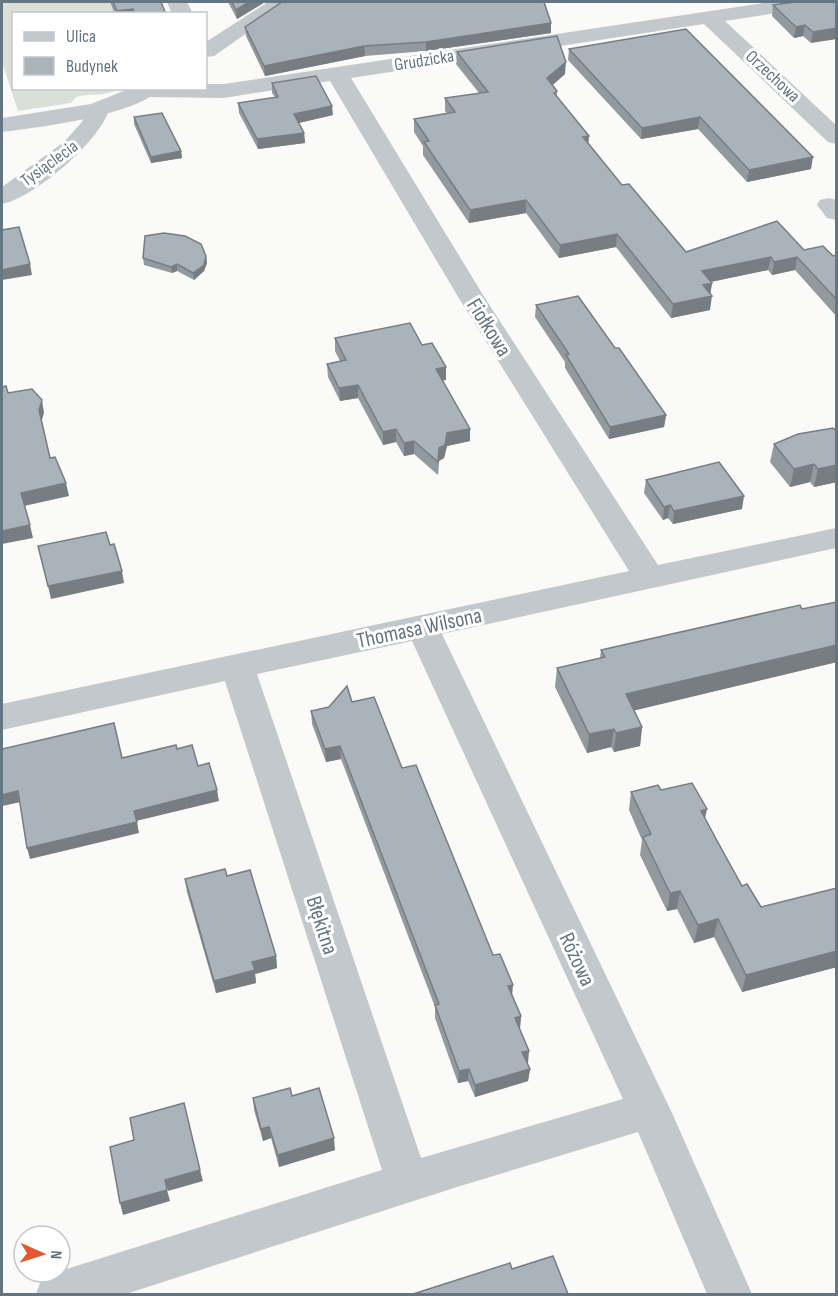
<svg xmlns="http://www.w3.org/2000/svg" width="838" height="1296" viewBox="0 0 838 1296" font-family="'Sofia Sans Condensed',sans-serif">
  <rect width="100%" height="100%" fill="#fafaf8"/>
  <path fill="#dadfd7" d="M2,2H112L117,13L14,14V88L119,89C101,98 94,92 76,97L71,103L18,111L2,62Z"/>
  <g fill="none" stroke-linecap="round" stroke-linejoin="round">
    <g fill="#c3c8cc" fill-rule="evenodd">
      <polygon points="167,2 187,2 193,14 172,14"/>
      <path d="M770,2H818L815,6L808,8L725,21L836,125V144L828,142L704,24L351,78L483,295L658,565L836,528V548L442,634L672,1113L752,1294H707L638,1132L457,1187L126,1294H36L42,1278L57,1272L382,1170L225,681L2,730V704L629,571L457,295L330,81L224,98L146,97L138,95L135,90L206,88V84H224ZM412,641L623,1099L421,1158L257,674Z"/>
      <path d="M98,103L106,105L109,110C99,142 34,198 2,204V187L64,142L82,122L90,105Z"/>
      <polygon points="829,198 836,200 836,220 827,218 817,205 820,200"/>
    </g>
    <g fill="#c3c8cc" fill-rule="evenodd">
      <polygon points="268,2 291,2 214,56 206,57 206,42"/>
      <path d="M131,88H160C141,115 34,128 2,132V118L91,104Z"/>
    </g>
  </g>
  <g fill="#929a9f">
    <polygon points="110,2 161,2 166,14 115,14"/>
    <polygon points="228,2 265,2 237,19"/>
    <polygon points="837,2 811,43 803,36 794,38 772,16 773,5"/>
    <polygon points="551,23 551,33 426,51 365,56 265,76 246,36 245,27"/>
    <polygon points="569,49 811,169 747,182 698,129 641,139 568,60"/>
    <polygon points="457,52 565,74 552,85 557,91 557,96 589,144 622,185 686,252 804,250 833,256 837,255 837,317 795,270 772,275 768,270 711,282 712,283 710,294 710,310 671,318 616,247 559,258 526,213 469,223 423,155 423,146 414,132 414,119 447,113 445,111 445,98 479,93 456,64"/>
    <polygon points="272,83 333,115 299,123 304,133 305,143 258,149 239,113 238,103 275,97 272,93"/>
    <polygon points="134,117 181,151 182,158 151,163 134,124"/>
    <polygon points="206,256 207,263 204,271 194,280 177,271 172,273 144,265 143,258"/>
    <polygon points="536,305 615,348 666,415 664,427 609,439 565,368 565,362 535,317"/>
    <polygon points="335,338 422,345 446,380 443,380 470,441 447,446 444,458 439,461 438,475 414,454 404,456 396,442 383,445 358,398 340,401 328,377 327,364 340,361 335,351"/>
    <polygon points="837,432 837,482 814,487 810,482 790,487 770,462 774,444"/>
    <polygon points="646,480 742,509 673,524 668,518 663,520 644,493"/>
    <polygon points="837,602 837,662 634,710 642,727 640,746 614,752 611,747 587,753 555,687 557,668 600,658 601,650 802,609"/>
    <polygon points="352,702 402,768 512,994 521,1016 520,1028 519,1028 528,1063 527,1063 530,1069 528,1081 475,1097 468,1081 458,1083 435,1018 435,1007 341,759 326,762 312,724 311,711"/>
    <polygon points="661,790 705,818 742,886 761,907 837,888 837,967 742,992 714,937 694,943 677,909 667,911 640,855 642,840 629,810 631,792"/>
    <polygon points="227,876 276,956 277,968 255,974 256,983 216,993 187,892 185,879"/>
    <polygon points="292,1096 335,1150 279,1167 271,1138 263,1141 254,1110 253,1098"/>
  </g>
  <g fill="#777d82">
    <polygon points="249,2 265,2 237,19 236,10"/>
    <polygon points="133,9 133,14 117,14 117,11"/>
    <polygon points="551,23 551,33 426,51 426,42"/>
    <polygon points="805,25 803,36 794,38 796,27"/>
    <polygon points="837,28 837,39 811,43 813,32"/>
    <polygon points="364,46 365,56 265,76 264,66"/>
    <polygon points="566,62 565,74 546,91 547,78"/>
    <polygon points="332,106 333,115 294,124 294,114"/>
    <polygon points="700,117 698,129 641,139 642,128"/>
    <polygon points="304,133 305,143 258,149 257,139"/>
    <polygon points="589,136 588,149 583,137"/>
    <polygon points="181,151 182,158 151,163 151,157"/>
    <polygon points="813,157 811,169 747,182 749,170"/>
    <polygon points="526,200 526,213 469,223 470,210"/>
    <polygon points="617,234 616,247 559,258 560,245"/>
    <polygon points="206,256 207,263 204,271 194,280 193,273"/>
    <polygon points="771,257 768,270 700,284 702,271"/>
    <polygon points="797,257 795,270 772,275 774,262"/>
    <polygon points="30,264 32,275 2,280 2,270"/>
    <polygon points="177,264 177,271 172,273 171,267"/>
    <polygon points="712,283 710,297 703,285"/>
    <polygon points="712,296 710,310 671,318 673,304"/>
    <polygon points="446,367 446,380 436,382 436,369"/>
    <polygon points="358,385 358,398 340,401 339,388"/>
    <polygon points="42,400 44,413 41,423 39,410"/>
    <polygon points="666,415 664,427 609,439 610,427"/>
    <polygon points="396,429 396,442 383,445 383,432"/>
    <polygon points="470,429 470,441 447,446 444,458 439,461 438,475 439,448 447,433"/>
    <polygon points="414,441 414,454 404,456 404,443"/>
    <polygon points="814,464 810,482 790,487 794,469"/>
    <polygon points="837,465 837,482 814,487 818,469"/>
    <polygon points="66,483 69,496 24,506 21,493"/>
    <polygon points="744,496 742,509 673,524 674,511"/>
    <polygon points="670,505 668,518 663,520 664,507"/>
    <polygon points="30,525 33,538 2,544 2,531"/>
    <polygon points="122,571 124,583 51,599 48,586"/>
    <polygon points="837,645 837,662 624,713 626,694"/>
    <polygon points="642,727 640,746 614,752 616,733"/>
    <polygon points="614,729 611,747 587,753 589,734"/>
    <polygon points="340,746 341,759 326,762 325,749"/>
    <polygon points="217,790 219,801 136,821 134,811"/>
    <polygon points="18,791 21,802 2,806 2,795"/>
    <polygon points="707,809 703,828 701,811"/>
    <polygon points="137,822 139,833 30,859 27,848"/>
    <polygon points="680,891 677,909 667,911 670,893"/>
    <polygon points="718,919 714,937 694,943 698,925"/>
    <polygon points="837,951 837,967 742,992 746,975"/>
    <polygon points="276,956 277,968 255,974 256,983 216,993 214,981 252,962"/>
    <polygon points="513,985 512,997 508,986"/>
    <polygon points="521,1016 520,1028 514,1030 515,1018"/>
    <polygon points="529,1051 528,1063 521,1064 522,1052"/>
    <polygon points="469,1069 468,1081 458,1083 459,1071"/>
    <polygon points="530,1069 528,1081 475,1097 475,1085"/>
    <polygon points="269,1127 271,1138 263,1141 261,1129"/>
    <polygon points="334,1138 335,1150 279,1167 278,1155"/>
    <polygon points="200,1170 203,1181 168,1191 165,1180"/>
    <polygon points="167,1190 170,1201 123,1215 120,1203"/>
  </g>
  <g fill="#aab3b9" stroke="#777d82" stroke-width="1.5">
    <polygon points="113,2 161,2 166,14 135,14 133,9 117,11"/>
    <polygon points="232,2 249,2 236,10"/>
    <polygon points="282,2 544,2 551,23 426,42 364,46 264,66 245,27"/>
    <polygon points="795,2 837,2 837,28 813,32 805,25 796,27 773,5"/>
    <polygon points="686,29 813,157 749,170 700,117 642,128 569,49"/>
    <polygon points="557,36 566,62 547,78 557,91 554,93 589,136 583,137 622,185 629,184 686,252 777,221 804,250 823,246 833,256 837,255 837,300 797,257 774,262 771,257 702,271 712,283 703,285 712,296 673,304 617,234 560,245 526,200 470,210 424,142 429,141 414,119 455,112 445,98 488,92 457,52"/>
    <polygon points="316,76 332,106 294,114 304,133 257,139 238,103 278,97 272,83"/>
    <polygon points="162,113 181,151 151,157 134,117"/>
    <polygon points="19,227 30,264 2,270 2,230"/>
    <polygon points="164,233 185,236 201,244 206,256 204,265 193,273 177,264 171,267 143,258 145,236"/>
    <polygon points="578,296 615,348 619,348 666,415 610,427 566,355 569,354 536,305"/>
    <polygon points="410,323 422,345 432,343 446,367 436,369 470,429 447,433 445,445 439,448 438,462 414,441 404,443 396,429 383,432 358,385 339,388 327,364 346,360 335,338"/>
    <polygon points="6,386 8,393 32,389 42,400 39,410 50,458 55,457 66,483 21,493 30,525 2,531 2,387"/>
    <polygon points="833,428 837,432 837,465 818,469 814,464 794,469 774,444 798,434"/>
    <polygon points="719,462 744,496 674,511 670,505 664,507 646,480"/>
    <polygon points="106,532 110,545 114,544 122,571 48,586 38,546"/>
    <polygon points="837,602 837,645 626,694 642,727 616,733 614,729 589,734 557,668 605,657 601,650 800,605 802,609"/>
    <polygon points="347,686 352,702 374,697 402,768 416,765 493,955 500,954 513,985 508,986 521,1016 515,1018 529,1051 522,1052 530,1069 475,1085 469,1069 459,1071 435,1005 439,1004 340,746 325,749 311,711 329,707"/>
    <polygon points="114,723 122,758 176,745 177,749 192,745 198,766 209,763 217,790 134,811 137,822 27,848 18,791 2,795 2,749"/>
    <polygon points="692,783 707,809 701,811 721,848 742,886 747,884 761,907 837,888 837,951 746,975 718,919 698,925 680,891 670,893 643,837 651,834 631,792 658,785 661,790"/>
    <polygon points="225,869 227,876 250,870 276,956 252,962 255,970 214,981 185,879"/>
    <polygon points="290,1088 292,1096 319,1088 334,1138 278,1155 269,1127 261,1129 253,1098"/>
    <polygon points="184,1103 200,1170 165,1180 167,1190 120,1203 110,1147 134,1140 130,1118"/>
    <polygon points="553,1256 568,1294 413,1294 510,1263 512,1269"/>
  </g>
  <g text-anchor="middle" stroke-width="6" stroke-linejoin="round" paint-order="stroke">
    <g font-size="18" fill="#657683" stroke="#fff">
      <text transform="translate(424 60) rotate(-9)" y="6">Grudzicka</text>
      <text transform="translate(773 76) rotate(43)" y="6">Orzechowa</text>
      <text transform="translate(49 163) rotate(-36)" y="6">Tysiąclecia</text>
    </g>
    <g font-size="22" fill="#657683" stroke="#fff">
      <text transform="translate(490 327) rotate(58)" y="8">Fiołkowa</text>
      <text transform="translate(419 627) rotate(-12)" y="8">Thomasa Wilsona</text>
      <text transform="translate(323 925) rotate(72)" y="8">Błękitna</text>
      <text transform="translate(578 959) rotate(65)" y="8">Różowa</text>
    </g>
  </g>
  <rect width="838" height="1296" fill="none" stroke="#657683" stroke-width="6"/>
  <rect x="12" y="12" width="195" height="78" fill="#ffffff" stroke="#c1c8cd" stroke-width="1.5"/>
  <rect x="24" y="32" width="30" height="9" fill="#c3c8cc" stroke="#c1c8cd" stroke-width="1.5"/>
  <text x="66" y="42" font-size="18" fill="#657683">Ulica</text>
  <rect x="24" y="57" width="30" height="18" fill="#aab3b9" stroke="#c1c8cd" stroke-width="1.5"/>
  <text x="66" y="72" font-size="18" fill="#657683">Budynek</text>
  <g transform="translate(42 1254) rotate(93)"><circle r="28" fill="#ffffff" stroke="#c1c8cd" stroke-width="1.5"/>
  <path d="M0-4.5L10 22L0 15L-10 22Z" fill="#e4572e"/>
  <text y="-9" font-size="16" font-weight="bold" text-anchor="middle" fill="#657683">N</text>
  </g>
</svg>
